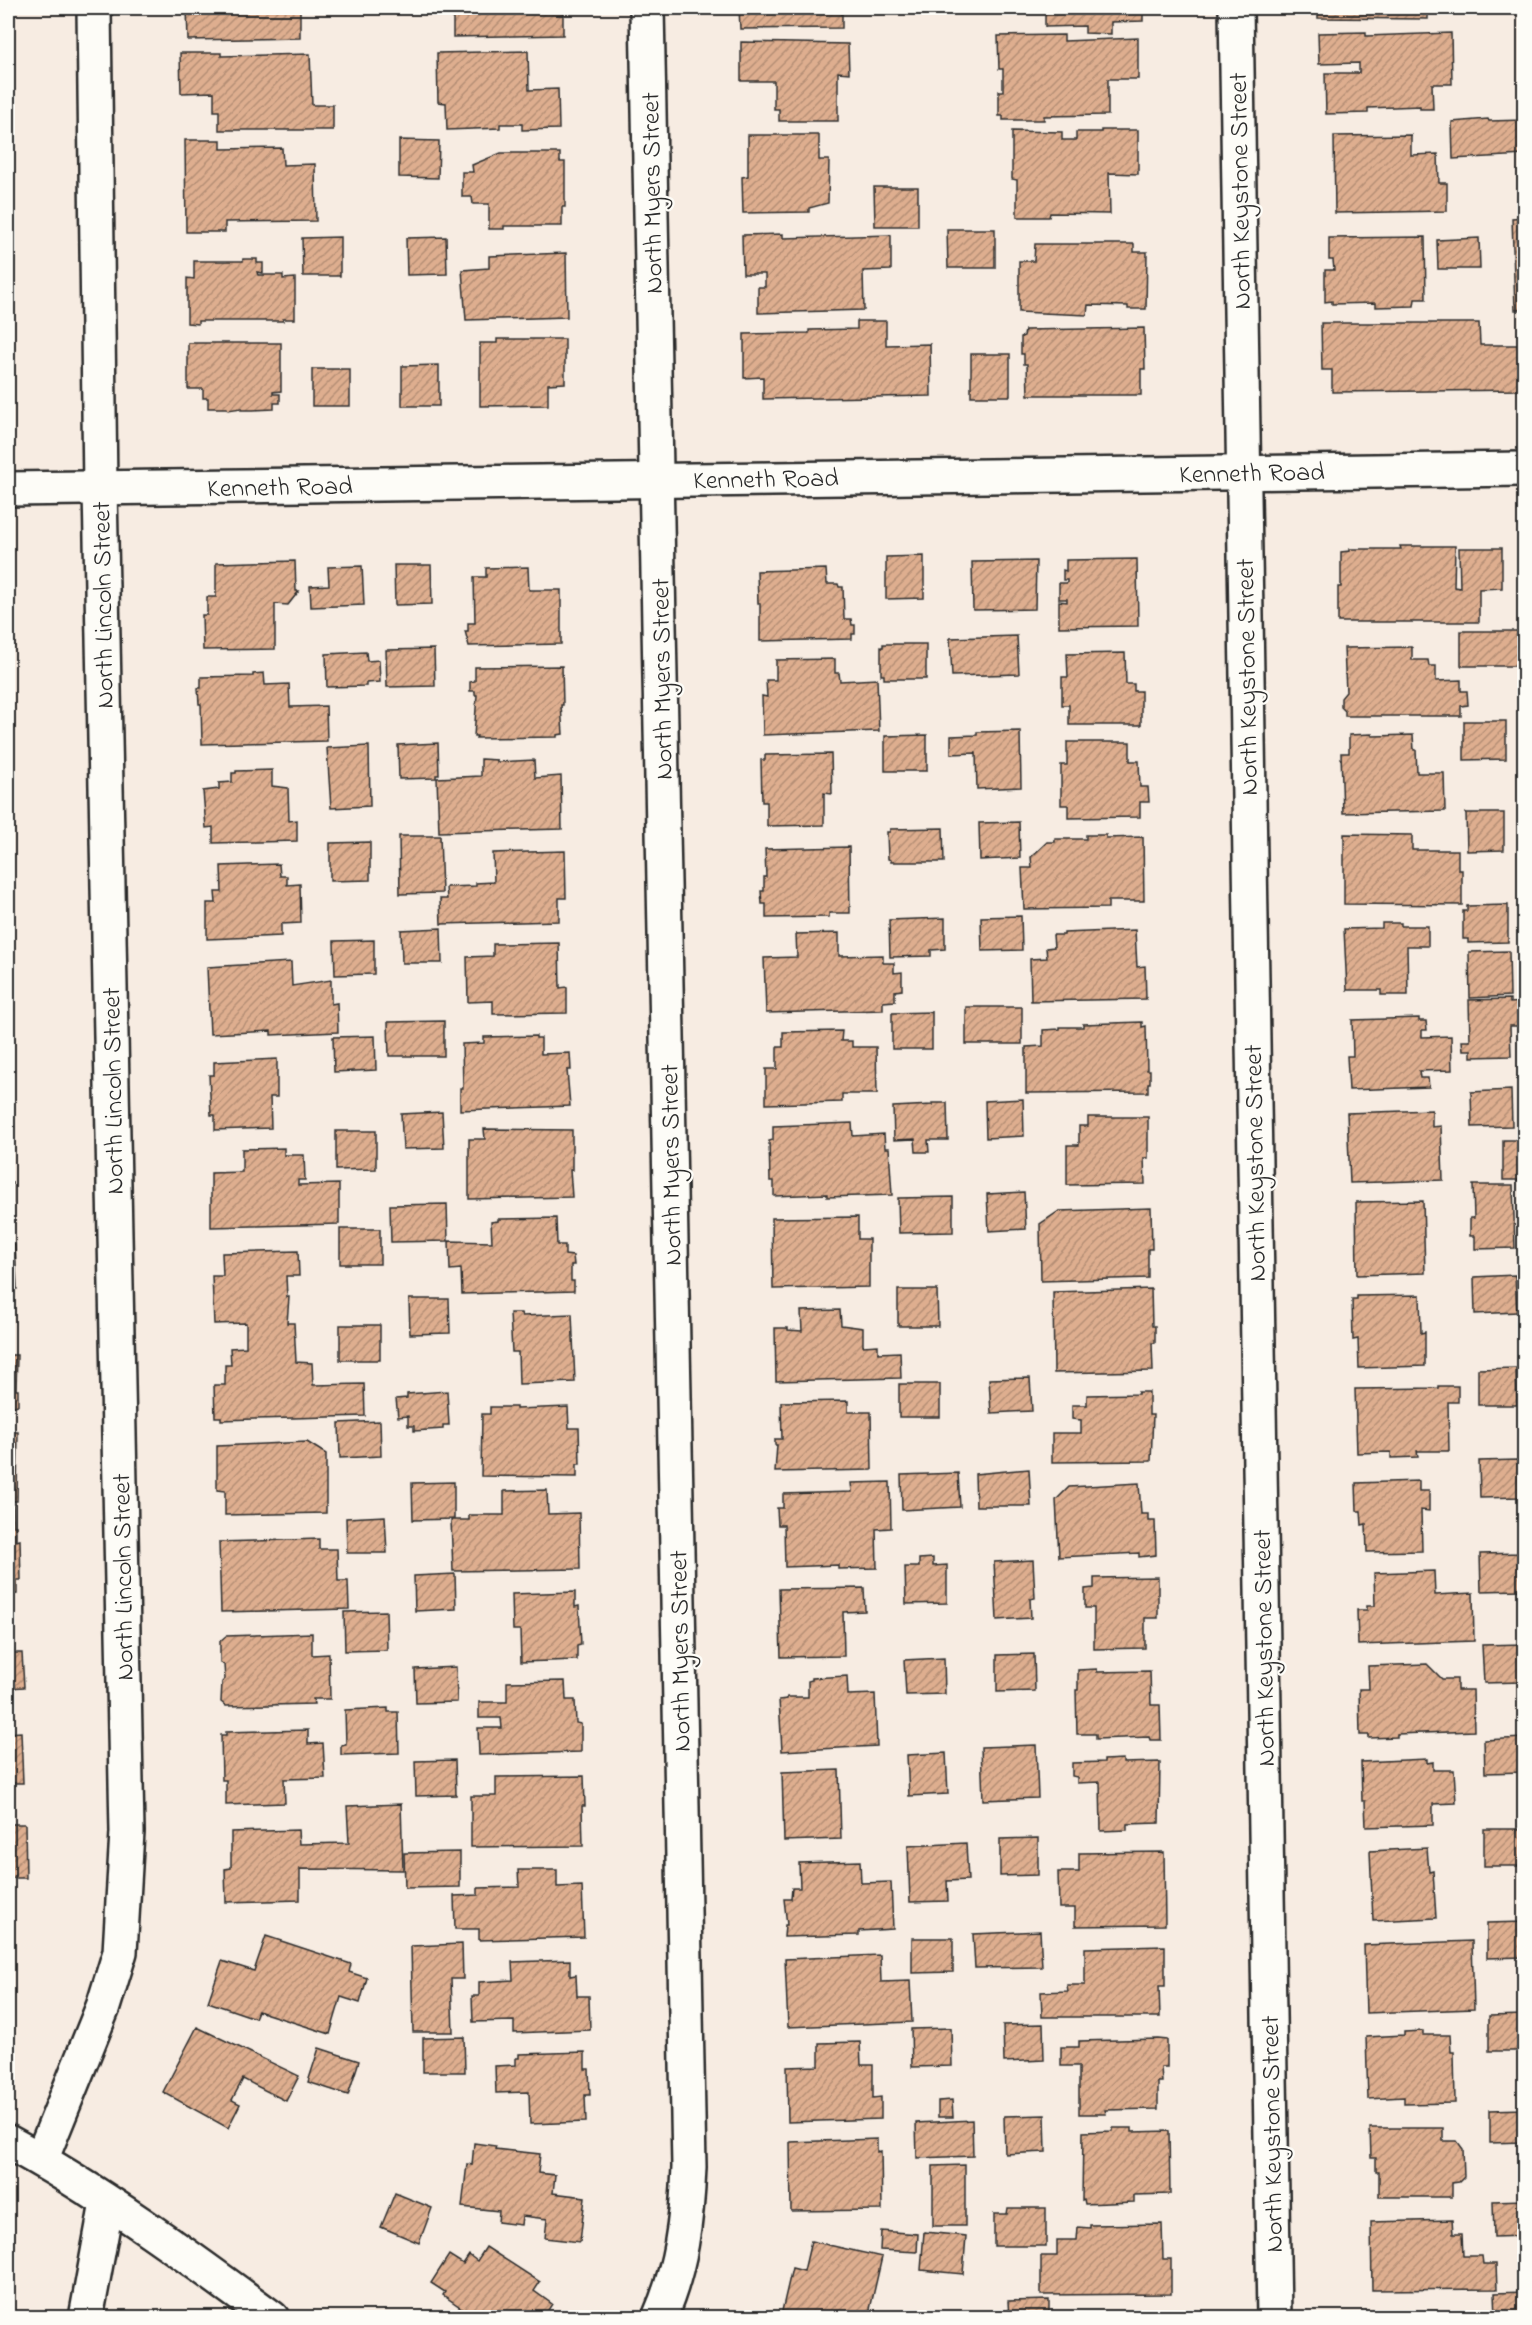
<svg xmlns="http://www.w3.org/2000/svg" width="1532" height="2325" viewBox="0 0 1532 2325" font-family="'Indie Flower',sans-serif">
  <defs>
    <pattern id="building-hatch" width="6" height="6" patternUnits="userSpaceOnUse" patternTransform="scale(1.5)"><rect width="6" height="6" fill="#deae8f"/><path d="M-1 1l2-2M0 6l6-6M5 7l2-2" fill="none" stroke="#b48e75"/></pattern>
  </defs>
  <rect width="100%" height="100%" fill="#f7ece2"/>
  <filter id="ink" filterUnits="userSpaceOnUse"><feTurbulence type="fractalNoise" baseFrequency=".0167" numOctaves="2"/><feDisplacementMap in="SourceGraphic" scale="12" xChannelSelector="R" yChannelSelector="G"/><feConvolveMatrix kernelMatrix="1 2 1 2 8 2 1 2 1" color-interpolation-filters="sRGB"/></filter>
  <g filter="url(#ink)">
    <g fill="url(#building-hatch)" stroke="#2b2b2b" stroke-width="1.5">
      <polygon points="187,8 300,8 300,38 188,40"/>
      <polygon points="453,8 563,8 563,35 453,37"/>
      <polygon points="739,8 842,8 842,28 740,29"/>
      <polygon points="1045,8 1143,8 1143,21 1111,22 1111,34 1085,33 1085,26 1045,27"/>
      <polygon points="1318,8 1428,8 1428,19 1318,18"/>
      <polygon points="1366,32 1366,36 1451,33 1452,84 1432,84 1433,109 1420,109 1420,106 1368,108 1368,113 1326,114 1325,73 1359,73 1359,63 1319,64 1318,33"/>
      <polygon points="1064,35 1064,41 1138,38 1138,79 1108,79 1108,115 1044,116 1044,120 1003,120 1003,116 999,116 999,91 1003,91 1003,69 999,69 998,36"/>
      <polygon points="741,42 848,44 849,73 838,72 838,121 779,121 779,109 774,109 774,81 741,81"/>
      <polygon points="528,51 529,90 558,89 559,129 522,130 522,124 500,124 500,128 447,130 446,103 438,102 437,53"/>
      <polygon points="180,53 221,53 221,56 310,54 312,105 333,105 333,130 219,130 219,111 214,111 214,92 181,93"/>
      <polygon points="1488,119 1489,121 1524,120 1524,155 1453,159 1452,122"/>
      <polygon points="1101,130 1138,130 1138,174 1109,173 1110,214 1050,213 1049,217 1017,217 1017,180 1012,179 1012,131 1062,132 1062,140 1076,140 1076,132 1101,132"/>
      <polygon points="748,135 819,135 819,160 829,160 828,203 809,208 809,212 743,213 742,177 748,176"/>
      <polygon points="1411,135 1411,155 1438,154 1439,183 1447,183 1447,211 1335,213 1334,136"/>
      <polygon points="185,140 221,140 221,149 282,148 283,165 315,164 316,221 225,222 225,232 186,232"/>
      <polygon points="399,140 439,141 438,178 399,177"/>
      <polygon points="501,153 560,153 560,162 565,162 565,207 562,207 562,226 504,226 504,229 489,229 489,204 473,204 472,197 462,197 462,172 473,172 472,165"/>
      <polygon points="874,187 918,187 918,226 875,226"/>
      <polygon points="1524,217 1524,310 1515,310 1512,218"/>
      <polygon points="947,229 995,229 995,268 948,268"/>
      <polygon points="783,234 783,238 891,235 891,270 863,271 864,310 758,313 758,287 765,287 765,274 743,274 742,235"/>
      <polygon points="340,237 340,276 303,276 302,238"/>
      <polygon points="446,237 447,274 407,275 406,238"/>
      <polygon points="1425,237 1426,299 1415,299 1414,306 1376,307 1376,303 1332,304 1332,301 1325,302 1325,270 1334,270 1333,260 1329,260 1329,238"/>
      <polygon points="1479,238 1480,269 1438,269 1437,240"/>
      <polygon points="1035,244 1134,244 1134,252 1147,252 1146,309 1128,309 1128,306 1088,305 1087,315 1019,312 1019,261 1034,261"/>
      <polygon points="566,253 567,317 466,320 462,270 489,268 489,256"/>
      <polygon points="243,259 257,259 257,263 263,263 263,273 257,272 258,275 283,275 283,279 295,278 295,319 283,319 283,321 198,321 198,324 187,323 187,278 194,279 194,261 243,261"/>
      <polygon points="857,321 886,321 886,345 930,344 931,396 763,399 763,377 744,378 744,334 809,333 809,330 857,329"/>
      <polygon points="1321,323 1479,323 1480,345 1524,345 1524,390 1332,392 1332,370 1322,370"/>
      <polygon points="1144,328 1145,369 1141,369 1141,395 1028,395 1027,364 1024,364 1024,354 1021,354 1021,337 1024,336 1025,330"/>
      <polygon points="497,339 565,339 565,383 548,384 548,405 480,406 480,343 497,343"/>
      <polygon points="188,343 281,343 281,391 273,392 273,394 280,394 280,403 274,403 274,409 253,410 241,410 241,408 228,410 227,408 208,408 208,398 203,398 203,389 188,389"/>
      <rect x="971" y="354" width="39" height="42"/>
      <polygon points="439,365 439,406 402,406 402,366"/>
      <rect x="312" y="369" width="38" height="37"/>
      <polygon points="1400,546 1455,546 1454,587 1460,588 1459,548 1502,548 1502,588 1479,589 1479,622 1338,622 1338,587 1341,587 1341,552 1350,551 1350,549 1401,549"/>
      <polygon points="924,556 924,598 886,599 886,557"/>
      <polygon points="1137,559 1138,626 1059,627 1059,601 1067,602 1067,599 1059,599 1059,583 1067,583 1067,580 1063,580 1063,570 1066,571 1066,560"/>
      <polygon points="295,561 296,591 299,591 288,605 275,604 275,649 203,650 202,615 207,615 207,597 216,597 216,563"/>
      <polygon points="1036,561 1035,609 973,610 972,562"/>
      <polygon points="394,565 431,565 432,604 395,605"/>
      <polygon points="362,566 364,605 311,607 310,586 329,585 328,567"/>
      <polygon points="528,567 529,590 561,590 561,644 469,646 465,631 468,631 468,623 475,623 474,577 486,577 486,568"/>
      <polygon points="826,569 827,584 838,584 839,587 843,587 844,619 851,619 852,625 855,625 855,634 852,634 852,639 760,641 760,603 758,603 757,571"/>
      <rect x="1461" y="631" width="63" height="35"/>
      <polygon points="1017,636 1019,674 952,676 950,638"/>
      <polygon points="883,644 926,644 926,679 884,679 884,675 881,675 881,647 883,647"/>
      <polygon points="1412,647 1412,660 1428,660 1429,666 1436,666 1436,681 1461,680 1461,691 1467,691 1468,705 1461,706 1461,716 1345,716 1345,711 1341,707 1341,698 1346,692 1344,648"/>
      <polygon points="434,649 435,686 387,687 386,650"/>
      <polygon points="366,652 367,661 379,660 380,682 366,683 366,686 327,687 326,654"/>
      <polygon points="1125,653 1126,684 1134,684 1134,691 1141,691 1141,725 1069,725 1069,705 1062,705 1062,677 1068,677 1067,654"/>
      <polygon points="835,659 835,673 839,673 840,681 877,679 879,731 763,735 762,696 767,697 766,680 776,680 776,660"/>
      <polygon points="562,666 563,705 561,705 563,734 557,735 557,737 476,738 477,736 474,736 477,695 475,695 475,691 470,691 470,682 475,681 475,667"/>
      <polygon points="264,673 265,685 289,684 290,707 326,706 327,741 202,744 201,704 199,704 198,688 201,688 201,677 253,676 253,674"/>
      <polygon points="1464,721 1506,721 1506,759 1464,760"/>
      <polygon points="1020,731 1021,787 977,789 976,753 951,754 951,736 977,735 977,732"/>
      <polygon points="1372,734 1372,736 1413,735 1414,750 1416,750 1417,773 1444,773 1445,811 1343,813 1341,753 1349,753 1349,735"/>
      <polygon points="927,735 927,771 885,771 885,736"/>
      <polygon points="1067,742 1130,742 1130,761 1139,761 1140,787 1148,787 1149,802 1140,802 1140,817 1068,818 1068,805 1061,805 1061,765 1067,765"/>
      <polygon points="438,743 439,775 436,775 436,778 399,779 398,745"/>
      <polygon points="369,746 370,806 331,808 327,748"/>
      <polygon points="831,754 832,794 824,793 824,825 767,826 767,802 762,802 761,760 765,760 765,755"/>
      <polygon points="481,759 497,760 497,762 534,760 535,778 561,776 562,829 439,832 437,778 481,776"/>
      <polygon points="272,770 272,786 288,788 289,821 297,820 297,841 213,843 213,827 206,828 203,791 219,789 219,783 232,782 232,773 236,773 236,771"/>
      <polygon points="1466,813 1504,813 1504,850 1467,851"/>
      <polygon points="1019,822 1020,858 980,860 979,823"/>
      <polygon points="943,828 944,862 891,862 891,860 888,859 887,832 890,832 890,829"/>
      <polygon points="1344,834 1412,835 1412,850 1458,850 1458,870 1462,870 1462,905 1344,904"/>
      <polygon points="1086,835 1106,835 1106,838 1143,837 1144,901 1108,901 1108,908 1024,909 1022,868 1032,868 1031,857 1047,842 1055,842 1055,839 1086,839"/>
      <polygon points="399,836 440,836 442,893 400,894"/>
      <polygon points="370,842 370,880 330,881 330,843"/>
      <polygon points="849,847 850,913 829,913 829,917 766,918 766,904 762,904 761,891 764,891 764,877 766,877 765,849"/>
      <polygon points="565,851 566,898 559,898 559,921 441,924 440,899 447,899 446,887 476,886 476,883 494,882 493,853"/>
      <polygon points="279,864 280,876 287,876 287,885 300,884 301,923 281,924 281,936 207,939 207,903 216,903 215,892 222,892 221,866"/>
      <polygon points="1508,905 1508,942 1468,943 1468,939 1463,939 1463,911 1467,911 1467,906"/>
      <polygon points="1021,916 1022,950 982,951 981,917"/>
      <polygon points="945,918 945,949 931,950 931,956 890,957 889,920"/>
      <polygon points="1382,923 1401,923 1401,926 1428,926 1428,946 1407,946 1408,995 1381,995 1381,990 1347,990 1344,929 1382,928"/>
      <polygon points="441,928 442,963 402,963 401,930"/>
      <polygon points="1135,930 1137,967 1145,966 1146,999 1031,1001 1030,959 1047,958 1046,948 1054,947 1053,935 1064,935 1064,933"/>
      <polygon points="839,933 839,956 883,955 883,963 894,963 894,973 902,972 902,990 895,991 895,1001 883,1002 883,1010 766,1013 764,958 797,957 796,934"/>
      <polygon points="374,940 374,974 335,975 334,941"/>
      <polygon points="559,943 560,988 567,987 567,1013 493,1014 493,1001 468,1002 467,957 493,956 493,944"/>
      <polygon points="1509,951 1510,996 1470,998 1469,952"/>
      <polygon points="291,962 292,986 331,980 331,1004 337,1003 338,1032 271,1035 271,1031 210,1034 207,967"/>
      <polygon points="8,965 9,1020 11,1020 11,1028 8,1028"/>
      <polygon points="1510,999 1510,1003 1524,1002 1524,1026 1510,1026 1511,1056 1471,1057 1471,1050 1463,1050 1462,1041 1470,1041 1469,1000"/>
      <rect x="966" y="1007" width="56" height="37"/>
      <polygon points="932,1012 932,1049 892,1049 892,1013"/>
      <polygon points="1419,1018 1419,1021 1426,1021 1427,1030 1422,1030 1422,1037 1451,1036 1452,1070 1419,1071 1420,1078 1428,1078 1429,1087 1349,1090 1347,1056 1353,1056 1352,1020"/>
      <polygon points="444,1021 444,1056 389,1056 388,1022"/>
      <polygon points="1142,1022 1142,1027 1146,1026 1147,1070 1150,1070 1150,1083 1148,1083 1148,1092 1026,1093 1026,1047 1043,1046 1043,1030 1060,1029 1060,1027 1083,1027 1083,1024"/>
      <polygon points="842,1031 841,1041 852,1041 852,1047 876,1047 877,1094 842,1094 842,1102 766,1104 766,1069 777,1069 777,1047 783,1047 783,1032"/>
      <polygon points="375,1036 376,1070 334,1072 333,1037"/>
      <polygon points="536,1036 536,1038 541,1038 541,1054 570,1053 571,1070 567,1070 570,1106 460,1110 460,1088 463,1088 462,1044 484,1043 484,1037"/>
      <polygon points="277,1059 277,1097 270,1097 271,1128 215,1130 215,1115 211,1115 209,1075 214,1075 214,1062"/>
      <polygon points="8,1072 10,1123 8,1123"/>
      <polygon points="1511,1090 1512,1126 1472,1127 1471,1092"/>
      <polygon points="1023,1099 1024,1136 986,1138 985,1101"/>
      <polygon points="932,1103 947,1103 948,1140 928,1140 929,1152 916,1152 915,1139 894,1140 893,1107 932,1105"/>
      <polygon points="1432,1110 1432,1127 1441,1126 1443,1180 1350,1183 1347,1113"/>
      <polygon points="442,1112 444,1148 403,1149 401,1114"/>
      <polygon points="1088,1117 1148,1117 1148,1158 1144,1158 1145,1184 1067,1185 1067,1145 1079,1145 1079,1126 1088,1126"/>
      <polygon points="852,1123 853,1136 884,1134 885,1148 889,1148 892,1195 827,1197 827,1194 774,1196 774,1181 770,1181 769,1141 773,1140 773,1126"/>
      <polygon points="484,1129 572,1130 572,1170 570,1170 572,1197 469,1199 469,1139 485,1139"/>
      <polygon points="336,1131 376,1131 376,1169 336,1170"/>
      <rect x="1503" y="1140" width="21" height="40"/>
      <polygon points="284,1148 284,1155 304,1155 305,1180 298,1180 298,1185 339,1184 339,1224 211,1227 211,1173 242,1172 242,1149"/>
      <polygon points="12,1182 12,1219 8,1220 8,1183"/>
      <polygon points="1473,1185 1513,1185 1515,1248 1475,1249 1475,1236 1470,1236 1470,1218 1474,1218"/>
      <polygon points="1024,1192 1026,1229 989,1231 987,1194"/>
      <polygon points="953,1197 953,1232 899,1233 898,1198"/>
      <polygon points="1423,1201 1425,1273 1357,1275 1356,1202"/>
      <polygon points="447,1204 448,1241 391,1242 390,1205"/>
      <polygon points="1151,1208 1152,1249 1148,1249 1148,1278 1041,1281 1040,1224 1059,1211"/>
      <polygon points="858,1217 858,1239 869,1239 869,1287 773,1289 772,1218"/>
      <polygon points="556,1218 557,1245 565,1245 565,1255 573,1256 574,1265 571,1265 571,1281 574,1281 574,1291 462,1294 461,1269 450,1270 449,1241 492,1242 491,1222 498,1221 498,1219"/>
      <rect x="340" y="1229" width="40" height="35"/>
      <polygon points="11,1240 11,1244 15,1244 17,1289 11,1289 12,1314 8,1314 8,1241"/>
      <polygon points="298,1251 299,1276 286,1276 287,1297 289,1297 287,1323 294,1323 296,1362 312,1363 313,1385 364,1384 365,1416 221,1420 221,1417 215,1417 214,1385 225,1385 225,1365 231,1365 230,1348 246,1347 246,1323 214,1324 212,1276 223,1276 222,1253"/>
      <polygon points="1515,1275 1517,1312 1475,1314 1474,1277"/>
      <polygon points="1151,1289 1152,1326 1155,1326 1155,1343 1152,1343 1153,1371 1054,1373 1053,1292"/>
      <polygon points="898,1290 937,1290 938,1326 898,1326"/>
      <polygon points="1420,1295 1421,1333 1425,1332 1425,1366 1359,1368 1358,1339 1353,1340 1352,1299 1357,1299 1357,1296"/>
      <polygon points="409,1299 449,1299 450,1333 410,1334"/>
      <polygon points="840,1310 841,1325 863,1328 863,1346 878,1345 878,1353 900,1352 901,1378 776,1381 775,1328 788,1328 788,1330 802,1331 801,1311"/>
      <polygon points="510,1313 521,1313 522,1316 572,1314 575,1382 519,1384 518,1352 512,1352"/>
      <rect x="340" y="1325" width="40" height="35"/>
      <polygon points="8,1355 17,1355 16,1390 18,1390 18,1405 11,1407 8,1407"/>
      <polygon points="1516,1368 1517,1405 1478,1405 1478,1369"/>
      <polygon points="1030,1378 1032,1411 991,1413 989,1379"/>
      <rect x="899" y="1384" width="41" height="33"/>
      <polygon points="1438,1386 1458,1386 1458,1402 1448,1402 1449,1451 1417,1451 1418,1457 1391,1458 1391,1452 1357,1453 1355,1389 1438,1388"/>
      <polygon points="447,1391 449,1425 443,1425 443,1429 414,1431 414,1426 408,1426 408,1416 398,1417 396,1399 407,1398 407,1394"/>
      <polygon points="1138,1392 1149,1392 1149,1415 1153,1415 1151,1461 1052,1462 1052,1433 1081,1433 1081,1420 1072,1419 1072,1405 1087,1405 1087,1395 1138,1394"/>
      <polygon points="848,1401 848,1412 871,1412 872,1470 775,1472 777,1445 775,1445 775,1439 782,1439 781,1402"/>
      <polygon points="490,1407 516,1407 516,1409 568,1407 569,1428 579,1428 580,1464 577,1464 577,1477 481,1476 482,1414 490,1414"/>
      <polygon points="380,1421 381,1456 340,1458 339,1423"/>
      <polygon points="8,1432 18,1432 17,1501 8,1501"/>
      <polygon points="307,1442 326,1454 326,1513 225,1515 225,1491 217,1490 217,1446"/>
      <polygon points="1518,1460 1520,1497 1480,1498 1479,1461"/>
      <polygon points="1029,1469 1031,1506 976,1506 975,1474"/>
      <polygon points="958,1473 960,1507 902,1510 901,1475"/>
      <polygon points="1419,1481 1419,1491 1429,1491 1429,1511 1421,1510 1422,1551 1367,1552 1366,1524 1362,1525 1361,1511 1357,1511 1356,1483"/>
      <polygon points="454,1482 454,1519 413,1520 412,1483"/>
      <polygon points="890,1482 891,1528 876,1529 877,1568 838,1569 838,1565 785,1567 784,1525 778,1525 777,1508 783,1508 783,1494 852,1492 851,1483"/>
      <polygon points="1139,1483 1141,1514 1148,1514 1148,1521 1155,1521 1156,1555 1139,1557 1139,1553 1059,1557 1056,1500 1069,1487"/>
      <polygon points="547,1490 548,1514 579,1513 580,1569 453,1571 451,1520 469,1520 469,1515 504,1515 504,1491"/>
      <polygon points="8,1504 13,1504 14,1526 16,1526 16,1541 20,1540 21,1580 17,1580 17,1594 8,1595"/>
      <polygon points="385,1516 387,1553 347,1553 346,1518"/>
      <polygon points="319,1539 319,1549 337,1549 338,1581 348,1581 349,1609 221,1612 219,1542"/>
      <polygon points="1521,1551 1524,1551 1524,1588 1521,1588 1521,1590 1481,1591 1480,1554 1521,1553"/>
      <polygon points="933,1558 933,1566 947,1565 947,1603 906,1604 905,1567 919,1567 919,1559"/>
      <polygon points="1033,1560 1035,1598 1030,1599 1031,1618 997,1620 994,1562"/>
      <polygon points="1434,1571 1435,1595 1473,1593 1474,1641 1358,1645 1357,1610 1367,1610 1367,1606 1375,1606 1374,1573"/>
      <polygon points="455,1574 456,1609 415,1611 414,1576"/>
      <polygon points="1158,1577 1158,1618 1145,1618 1145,1648 1094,1649 1094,1608 1085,1608 1085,1589 1094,1588 1094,1578"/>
      <polygon points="864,1588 865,1611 843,1612 844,1656 781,1657 779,1589"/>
      <polygon points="575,1592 575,1607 579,1606 581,1645 577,1646 577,1660 521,1662 520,1630 513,1630 512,1594"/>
      <polygon points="386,1611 387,1650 345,1651 344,1612"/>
      <polygon points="312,1633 312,1655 329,1654 330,1699 313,1699 314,1704 226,1706 221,1702 222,1682 225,1679 224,1665 220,1662 220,1641 226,1636"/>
      <polygon points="8,1644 13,1644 14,1653 22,1653 24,1687 8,1688"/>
      <polygon points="1524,1644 1524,1659 1520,1659 1521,1682 1484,1683 1482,1645"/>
      <polygon points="1034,1654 1035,1691 997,1692 997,1655"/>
      <polygon points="944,1658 945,1694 906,1695 904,1660"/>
      <polygon points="1427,1664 1442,1679 1457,1679 1457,1690 1473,1690 1474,1731 1397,1734 1397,1737 1369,1738 1369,1735 1360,1735 1359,1689 1369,1689 1368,1666"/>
      <polygon points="456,1667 457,1702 416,1703 415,1669"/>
      <polygon points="1097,1669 1097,1672 1150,1671 1151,1705 1160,1705 1161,1740 1150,1740 1149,1737 1096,1739 1096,1734 1077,1734 1076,1690 1078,1690 1078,1670"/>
      <polygon points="847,1676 848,1695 875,1694 877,1746 782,1751 779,1700 787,1699 787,1697 808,1697 808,1681 812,1680 812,1678"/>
      <polygon points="565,1681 566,1700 575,1700 576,1723 581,1724 581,1752 479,1755 478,1728 502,1728 501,1718 479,1718 479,1702 507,1702 507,1682"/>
      <polygon points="388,1708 388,1712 398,1712 399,1753 341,1755 341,1745 346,1744 345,1710"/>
      <polygon points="308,1730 308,1744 323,1743 325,1778 284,1779 285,1803 226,1805 226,1780 222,1780 221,1735 226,1735 226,1732"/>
      <polygon points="21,1732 23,1783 8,1783 8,1733"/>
      <polygon points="1524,1738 1524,1772 1485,1773 1484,1740"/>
      <polygon points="1036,1745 1038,1798 983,1800 981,1747"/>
      <polygon points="946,1753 948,1794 909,1796 907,1755"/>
      <polygon points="1123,1759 1123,1763 1160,1762 1159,1823 1127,1824 1127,1830 1101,1831 1100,1782 1077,1783 1077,1777 1072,1776 1072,1763 1104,1762 1104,1760"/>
      <polygon points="1427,1759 1427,1763 1433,1762 1433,1770 1454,1770 1456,1803 1433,1804 1433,1825 1366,1827 1365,1801 1362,1801 1361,1762"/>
      <polygon points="455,1760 456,1795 416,1796 415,1761"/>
      <polygon points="839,1770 841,1839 784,1841 782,1772"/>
      <polygon points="584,1776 585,1806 582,1806 583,1846 471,1847 471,1796 496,1796 496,1777"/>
      <polygon points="401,1804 403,1870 300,1869 300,1900 226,1902 225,1869 231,1868 231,1832 298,1830 299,1844 349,1843 347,1806"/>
      <polygon points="8,1824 25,1824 26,1878 8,1878"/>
      <rect x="1484" y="1829" width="40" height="37"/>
      <polygon points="1038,1838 1038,1875 1000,1876 1000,1839"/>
      <polygon points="966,1843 968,1880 947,1881 948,1901 910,1902 908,1846"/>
      <polygon points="1427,1848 1429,1872 1433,1871 1436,1918 1373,1921 1370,1851"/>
      <polygon points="460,1852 460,1887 405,1888 404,1853"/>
      <polygon points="1164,1852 1165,1925 1075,1926 1075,1908 1059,1908 1058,1872 1079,1872 1079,1853"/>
      <polygon points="860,1861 861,1883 891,1882 893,1929 859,1931 859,1935 784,1937 785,1925 787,1925 784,1899 791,1899 792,1888 800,1888 799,1863"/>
      <polygon points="518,1870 557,1870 557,1887 582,1886 584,1937 479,1940 479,1929 455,1929 454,1896 478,1895 478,1888 519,1887"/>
      <polygon points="1524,1922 1524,1957 1487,1958 1487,1923"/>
      <polygon points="1040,1931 1042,1967 975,1968 973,1934"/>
      <polygon points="266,1936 351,1964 349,1972 367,1978 360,2003 341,1997 330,2034 258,2011 255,2018 208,2002 222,1961 254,1971"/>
      <polygon points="912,1938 953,1938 953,1972 912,1973"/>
      <polygon points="1472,1941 1474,2009 1366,2013 1364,1945"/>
      <polygon points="8,1943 13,1945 8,1961"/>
      <polygon points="462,1944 463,1979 451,1979 453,2032 413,2032 411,1946"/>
      <polygon points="1165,1946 1165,1986 1159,1986 1160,2017 1042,2017 1041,1992 1068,1991 1067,1985 1085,1985 1085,1948"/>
      <polygon points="880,1955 881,1982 910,1981 912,2022 788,2027 785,1959"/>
      <polygon points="570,1960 570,1976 576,1975 577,1996 589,1996 590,2030 514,2033 514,2021 473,2022 472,1996 479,1996 479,1982 513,1980 512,1962"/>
      <polygon points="1524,2015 1524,2051 1489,2051 1489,2016"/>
      <polygon points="1043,2024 1044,2060 1004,2062 1003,2025"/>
      <polygon points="197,2027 299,2076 286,2101 243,2079 232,2100 240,2104 228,2128 163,2092"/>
      <polygon points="951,2028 952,2066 912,2067 911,2029"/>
      <polygon points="1423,2031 1423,2035 1450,2035 1451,2052 1454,2052 1455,2103 1404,2104 1404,2097 1368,2099 1366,2037 1404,2035 1404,2032"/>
      <polygon points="464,2037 465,2072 423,2072 423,2038"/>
      <polygon points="1158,2039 1167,2040 1167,2067 1161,2067 1162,2082 1158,2082 1158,2109 1105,2110 1106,2114 1079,2114 1079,2066 1061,2066 1061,2047 1079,2047 1079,2041"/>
      <polygon points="860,2042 861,2065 873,2065 873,2098 881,2097 881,2119 788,2122 787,2067 819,2066 819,2043"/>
      <polygon points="319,2048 359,2061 348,2095 308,2082"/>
      <polygon points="585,2052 585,2069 589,2069 590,2095 585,2095 586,2122 530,2124 529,2092 496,2093 495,2066 516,2065 516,2058 519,2058 519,2054"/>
      <polygon points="952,2100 953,2117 938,2117 938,2101"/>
      <polygon points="1524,2109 1524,2142 1490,2143 1490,2110"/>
      <polygon points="1045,2115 1046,2152 1005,2154 1004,2116"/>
      <polygon points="972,2120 973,2156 917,2158 916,2123"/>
      <polygon points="1113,2128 1132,2128 1132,2132 1169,2131 1170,2194 1134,2195 1134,2202 1085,2204 1084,2199 1082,2200 1083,2132 1113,2131"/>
      <polygon points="1370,2128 1443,2128 1443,2141 1457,2141 1463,2149 1464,2177 1459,2182 1452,2183 1452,2197 1379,2197 1379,2172 1376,2172 1376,2158 1371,2158"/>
      <polygon points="877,2139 877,2152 881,2151 882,2210 791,2211 790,2142"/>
      <polygon points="474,2143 496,2146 495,2149 540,2154 538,2173 555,2175 553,2193 585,2197 580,2242 545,2238 547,2219 522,2216 521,2225 498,2222 499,2211 462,2207 467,2164 472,2165"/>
      <polygon points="965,2165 965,2226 933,2226 933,2166"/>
      <polygon points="395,2193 432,2208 419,2243 381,2227"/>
      <polygon points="1524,2200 1524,2236 1494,2237 1493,2201"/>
      <polygon points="1008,2208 1046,2208 1046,2246 994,2246 994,2214 1007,2214"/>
      <polygon points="1452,2220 1453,2234 1462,2234 1463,2256 1482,2256 1483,2264 1496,2264 1497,2289 1372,2290 1371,2222"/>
      <polygon points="1162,2224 1163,2259 1171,2259 1171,2294 1041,2295 1041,2256 1057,2256 1057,2240 1077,2240 1078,2227 1090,2228 1090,2225"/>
      <polygon points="881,2231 918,2234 917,2252 880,2250"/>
      <polygon points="924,2232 966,2236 963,2274 921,2270"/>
      <polygon points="811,2241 882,2257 868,2318 809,2318 782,2311 792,2268 804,2271"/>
      <polygon points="486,2247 540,2282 534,2291 552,2304 543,2318 476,2318 443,2295 445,2292 431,2283 449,2255 463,2264 469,2255 477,2261"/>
      <polygon points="1524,2292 1524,2318 1496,2318 1495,2293"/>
      <polygon points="1049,2300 1049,2318 1009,2318 1008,2301"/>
      <polygon points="1446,2311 1459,2318 1389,2318 1389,2313"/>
      <polygon points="1116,2314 1135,2314 1136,2317 1172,2316 1172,2318 1105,2318 1117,2317"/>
    </g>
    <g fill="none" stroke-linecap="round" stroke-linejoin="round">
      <defs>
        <g id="street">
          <path d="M647,8L689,2167C687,2220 681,2269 659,2318"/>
          <polyline points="1236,8 1274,2318"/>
          <polyline points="41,2160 103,2007 120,1952 127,1832 100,489 94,8"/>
          <polyline points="86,2318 107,2203"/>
        </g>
        <g id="secondary">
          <polyline points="8,489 1524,469"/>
          <path d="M8,2142C99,2191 188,2256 272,2318"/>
        </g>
      </defs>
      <use href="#street" stroke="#2b2b2b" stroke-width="38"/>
      <use href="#secondary" stroke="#2b2b2b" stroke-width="38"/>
      <use href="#street" stroke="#fdfcf7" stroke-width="33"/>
      <use href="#secondary" stroke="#fdfcf7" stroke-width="33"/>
    </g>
  </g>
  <g text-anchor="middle" stroke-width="4.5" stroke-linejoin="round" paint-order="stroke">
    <g font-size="26" fill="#2b2b2b" stroke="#fdfcf7">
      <text transform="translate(1239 191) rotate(-91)" y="9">North Keystone Street</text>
      <text transform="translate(651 193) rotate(-91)" y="9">North Myers Street</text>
      <text transform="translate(1252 472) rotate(-1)" y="9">Kenneth Road</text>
      <text transform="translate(766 478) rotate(-1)" y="9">Kenneth Road</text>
      <text transform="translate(280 486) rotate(-1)" y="9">Kenneth Road</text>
      <text transform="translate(102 605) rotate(-91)" y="9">North Lincoln Street</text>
      <text transform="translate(1246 677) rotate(-91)" y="9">North Keystone Street</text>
      <text transform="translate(661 679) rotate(-91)" y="9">North Myers Street</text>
      <text transform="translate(112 1091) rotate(-91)" y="9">North Lincoln Street</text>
      <text transform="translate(1254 1163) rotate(-91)" y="9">North Keystone Street</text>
      <text transform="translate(670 1165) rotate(-91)" y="9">North Myers Street</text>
      <text transform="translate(122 1577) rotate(-91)" y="9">North Lincoln Street</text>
      <text transform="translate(1263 1648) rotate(-91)" y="9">North Keystone Street</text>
      <text transform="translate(679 1651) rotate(-91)" y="9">North Myers Street</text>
      <text transform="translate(1271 2134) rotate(-91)" y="9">North Keystone Street</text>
    </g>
  </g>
  <rect width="1532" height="2325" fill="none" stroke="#fdfcf7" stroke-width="30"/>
  <rect x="15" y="15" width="1502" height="2295" fill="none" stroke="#2b2b2b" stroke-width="2" filter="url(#ink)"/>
</svg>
